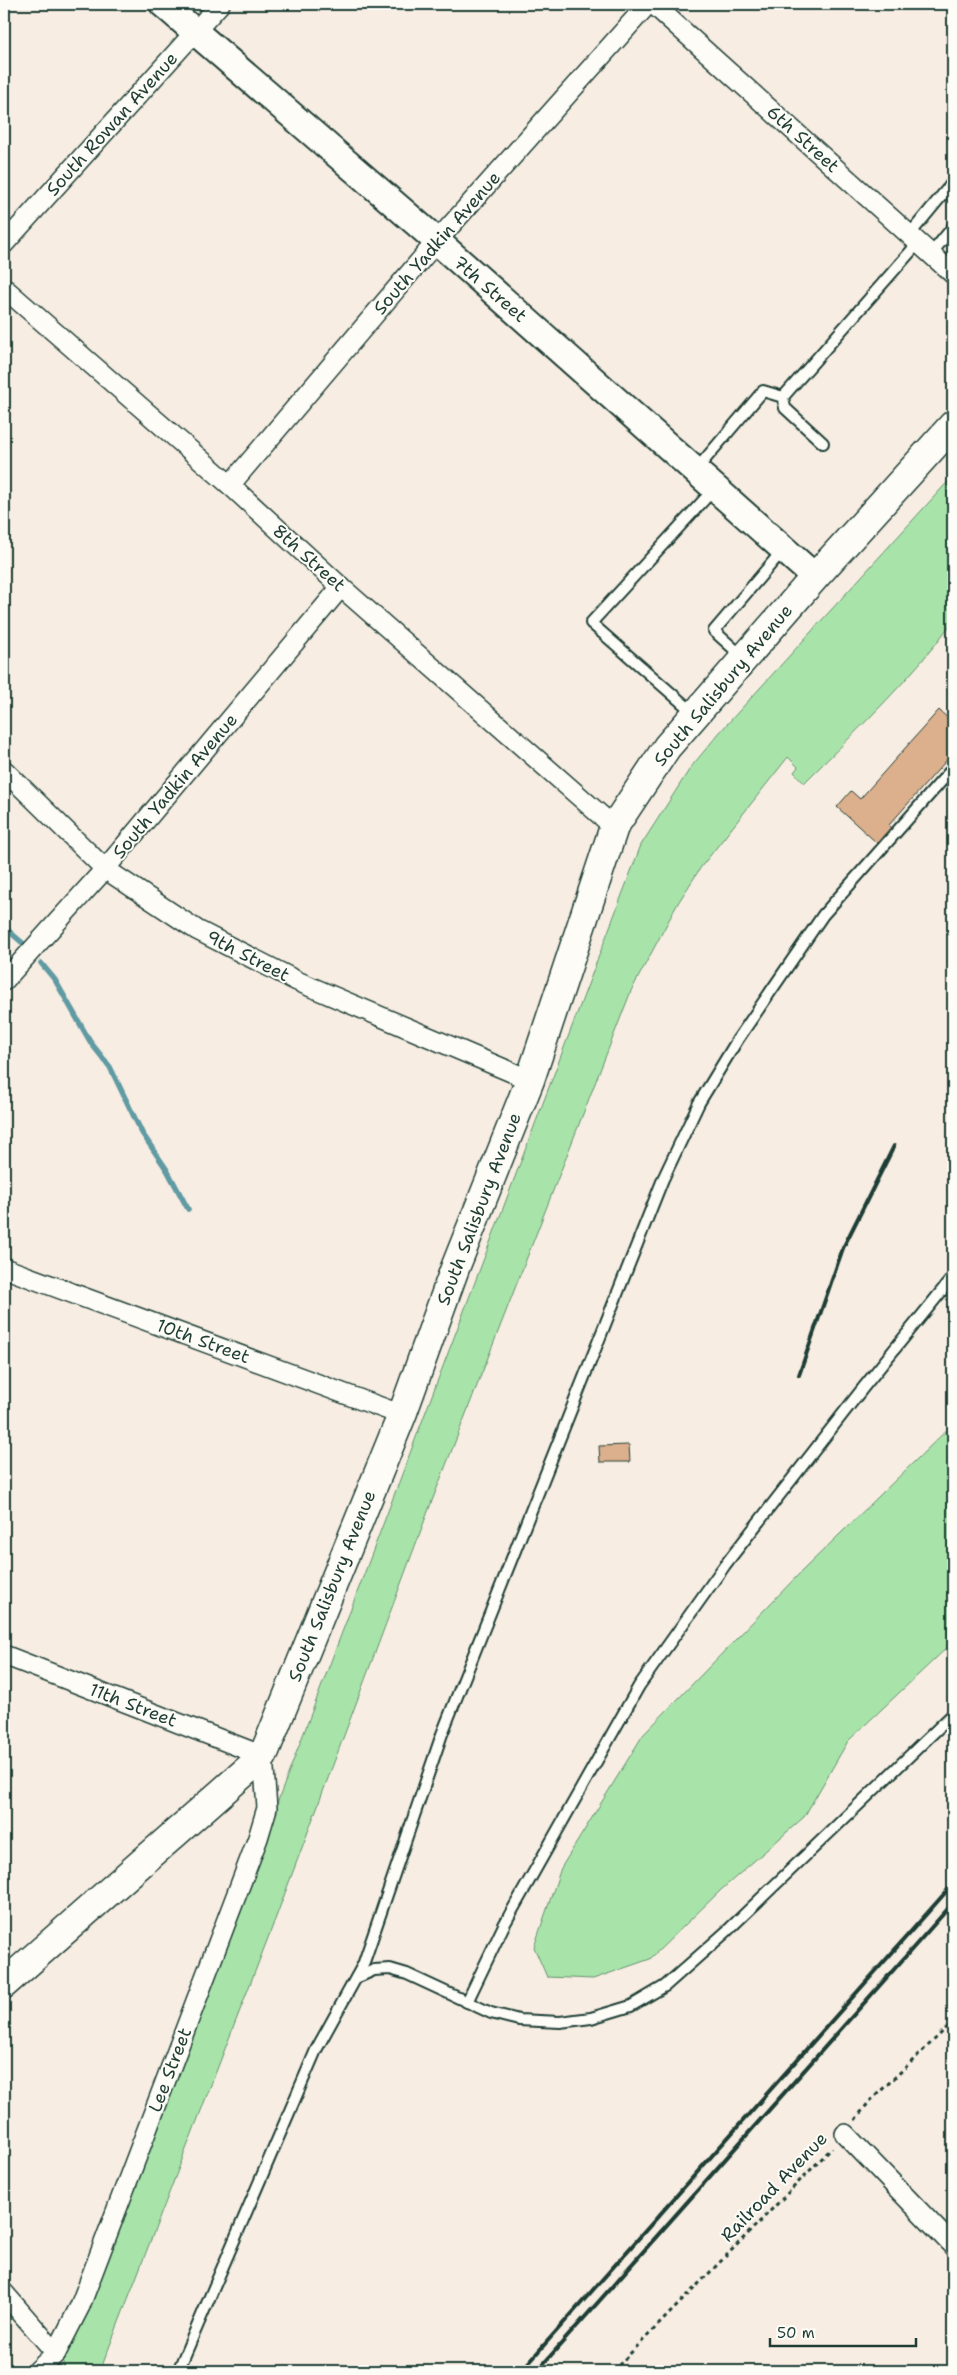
<svg xmlns="http://www.w3.org/2000/svg" width="957" height="2375" viewBox="0 0 957 2375" font-family="'Shantell Sans',sans-serif">
  <rect width="100%" height="100%" fill="#f7ede2"/>
  <filter id="ink" filterUnits="userSpaceOnUse"><feTurbulence type="fractalNoise" baseFrequency=".02" numOctaves="2"/><feDisplacementMap in="SourceGraphic" scale="10" xChannelSelector="R" yChannelSelector="G"/><feConvolveMatrix kernelMatrix="1 2 1 2 8 2 1 2 1" color-interpolation-filters="sRGB"/></filter>
  <g filter="url(#ink)">
    <g fill="#a8e4aa" stroke="#64906f">
      <path d="M953,476V621C911,680 855,732 804,783L794,772L798,767L788,757L701,867L678,903L631,991L430,1506L273,1925L100,2371H61L68,2344L191,2030L641,845L691,767L720,732Z"/>
      <polygon points="953,1424 953,1642 848,1741 804,1817 721,1890 650,1959 593,1979 547,1977 534,1947 561,1868 643,1735 802,1571"/>
    </g>
    <g fill="none" stroke-linecap="round" stroke-linejoin="round">
      <g stroke="#609aa3" stroke-width="5.5">
        <polyline points="4,927 25,945"/>
        <polyline points="41,963 55,980 91,1043 110,1067 142,1133 167,1170 188,1209"/>
      </g>
    </g>
    <g fill="#ddb08d" stroke="#1f3d34">
      <polygon points="939,710 953,723 953,753 889,825 891,827 877,843 837,807 851,791 860,799"/>
      <polygon points="629,1445 630,1462 600,1462 599,1446"/>
    </g>
    <g fill="none" stroke-linecap="round" stroke-linejoin="round">
      <defs>
        <g id="lane">
          <polyline points="910,234 953,182"/>
          <polyline points="931,254 953,227"/>
          <polyline points="823,443 785,408 783,397 919,242"/>
          <polyline points="696,470 763,391 783,397"/>
          <polyline points="744,658 714,631 783,550"/>
          <polyline points="695,714 591,623 714,489"/>
          <polyline points="356,1978 374,1970 390,1969 407,1974 491,2013 519,2020 560,2022 591,2018 631,2006 665,1986 727,1931 953,1714"/>
          <polyline points="467,2002 504,1925 639,1686 725,1565 863,1388 953,1277"/>
          <polyline points="178,2371 316,2050 363,1965 442,1734 663,1179 699,1103 738,1039 823,915 953,768"/>
        </g>
        <g id="street">
          <polyline points="653,4 953,274"/>
          <polyline points="4,244 220,4"/>
          <polyline points="4,288 230,485 341,587 614,827"/>
          <polyline points="230,485 436,242 648,4"/>
          <polyline points="4,770 105,869 197,930 297,981 530,1080"/>
          <polyline points="4,981 105,869 341,587"/>
          <polyline points="4,1268 402,1415"/>
          <polyline points="4,1655 263,1756 267,1808 258,1838 80,2306 56,2353 37,2371"/>
          <polyline points="845,2134 953,2246"/>
          <polyline points="4,2293 56,2353"/>
        </g>
        <polyline id="secondary" points="163,4 421,227 815,577"/>
        <polyline id="primary" points="4,1984 263,1756 402,1415 455,1268 530,1080 614,827 667,747 815,577 953,425"/>
      </defs>
      <use href="#lane" stroke="#1f3d34" stroke-width="14"/>
      <use href="#street" stroke="#1f3d34" stroke-width="22"/>
      <use href="#secondary" stroke="#1f3d34" stroke-width="30"/>
      <use href="#primary" stroke="#1f3d34" stroke-width="31"/>
      <g stroke="#1f3d34" stroke-width="3" stroke-dasharray="4 4" stroke-linecap="butt">
        <polyline points="855,2120 869,2102 953,2022"/>
        <polyline points="613,2371 832,2148"/>
      </g>
      <use href="#lane" stroke="#fdfcf7" stroke-width="10"/>
      <use href="#street" stroke="#fdfcf7" stroke-width="19"/>
      <use href="#secondary" stroke="#fdfcf7" stroke-width="26"/>
      <use href="#primary" stroke="#fdfcf7" stroke-width="28"/>
      <g stroke="#1f3d34" stroke-width="4">
        <polyline points="799,1375 843,1248 894,1146"/>
        <polyline points="521,2371 953,1884"/>
        <polyline points="537,2371 953,1903"/>
      </g>
    </g>
  </g>
  <g text-anchor="middle" stroke-width="4" stroke-linejoin="round" paint-order="stroke">
    <g font-size="18" fill="#1f3d34" stroke="#fdfcf7">
      <text transform="translate(112 124) rotate(-48)" y="6">South Rowan Avenue</text>
      <text transform="translate(803 139) rotate(42)" y="6">6th Street</text>
      <text transform="translate(437 243) rotate(-49)" y="6">South Yadkin Avenue</text>
      <text transform="translate(490 289) rotate(41)" y="6">7th Street</text>
      <text transform="translate(309 558) rotate(42)" y="6">8th Street</text>
      <text transform="translate(723 685) rotate(-50)" y="6">South Salisbury Avenue</text>
      <text transform="translate(175 786) rotate(-50)" y="6">South Yadkin Avenue</text>
      <text transform="translate(248 956) rotate(27)" y="6">9th Street</text>
      <text transform="translate(479 1209) rotate(-69)" y="6">South Salisbury Avenue</text>
      <text transform="translate(203 1341) rotate(20)" y="6">10th Street</text>
      <text transform="translate(332 1586) rotate(-68)" y="6">South Salisbury Avenue</text>
      <text transform="translate(133 1705) rotate(21)" y="6">11th Street</text>
      <text transform="translate(170 2070) rotate(-69)" y="6">Lee Street</text>
      <text transform="translate(774 2187) rotate(-46)" y="6">Railroad Avenue</text>
    </g>
  </g>
  <rect width="957" height="2375" fill="none" stroke="#fdfcf7" stroke-width="20"/>
  <rect x="10" y="10" width="937" height="2355" fill="none" stroke="#1f3d34" stroke-width="2" filter="url(#ink)"/>
  <path d="M770 2338v8h146v-8" fill="none" stroke="#1f3d34" stroke-width="2.5"/>
  <text x="777" y="2338" font-size="15" fill="#1f3d34" stroke="#fdfcf7" stroke-width="4" paint-order="stroke">50 m</text>
</svg>
